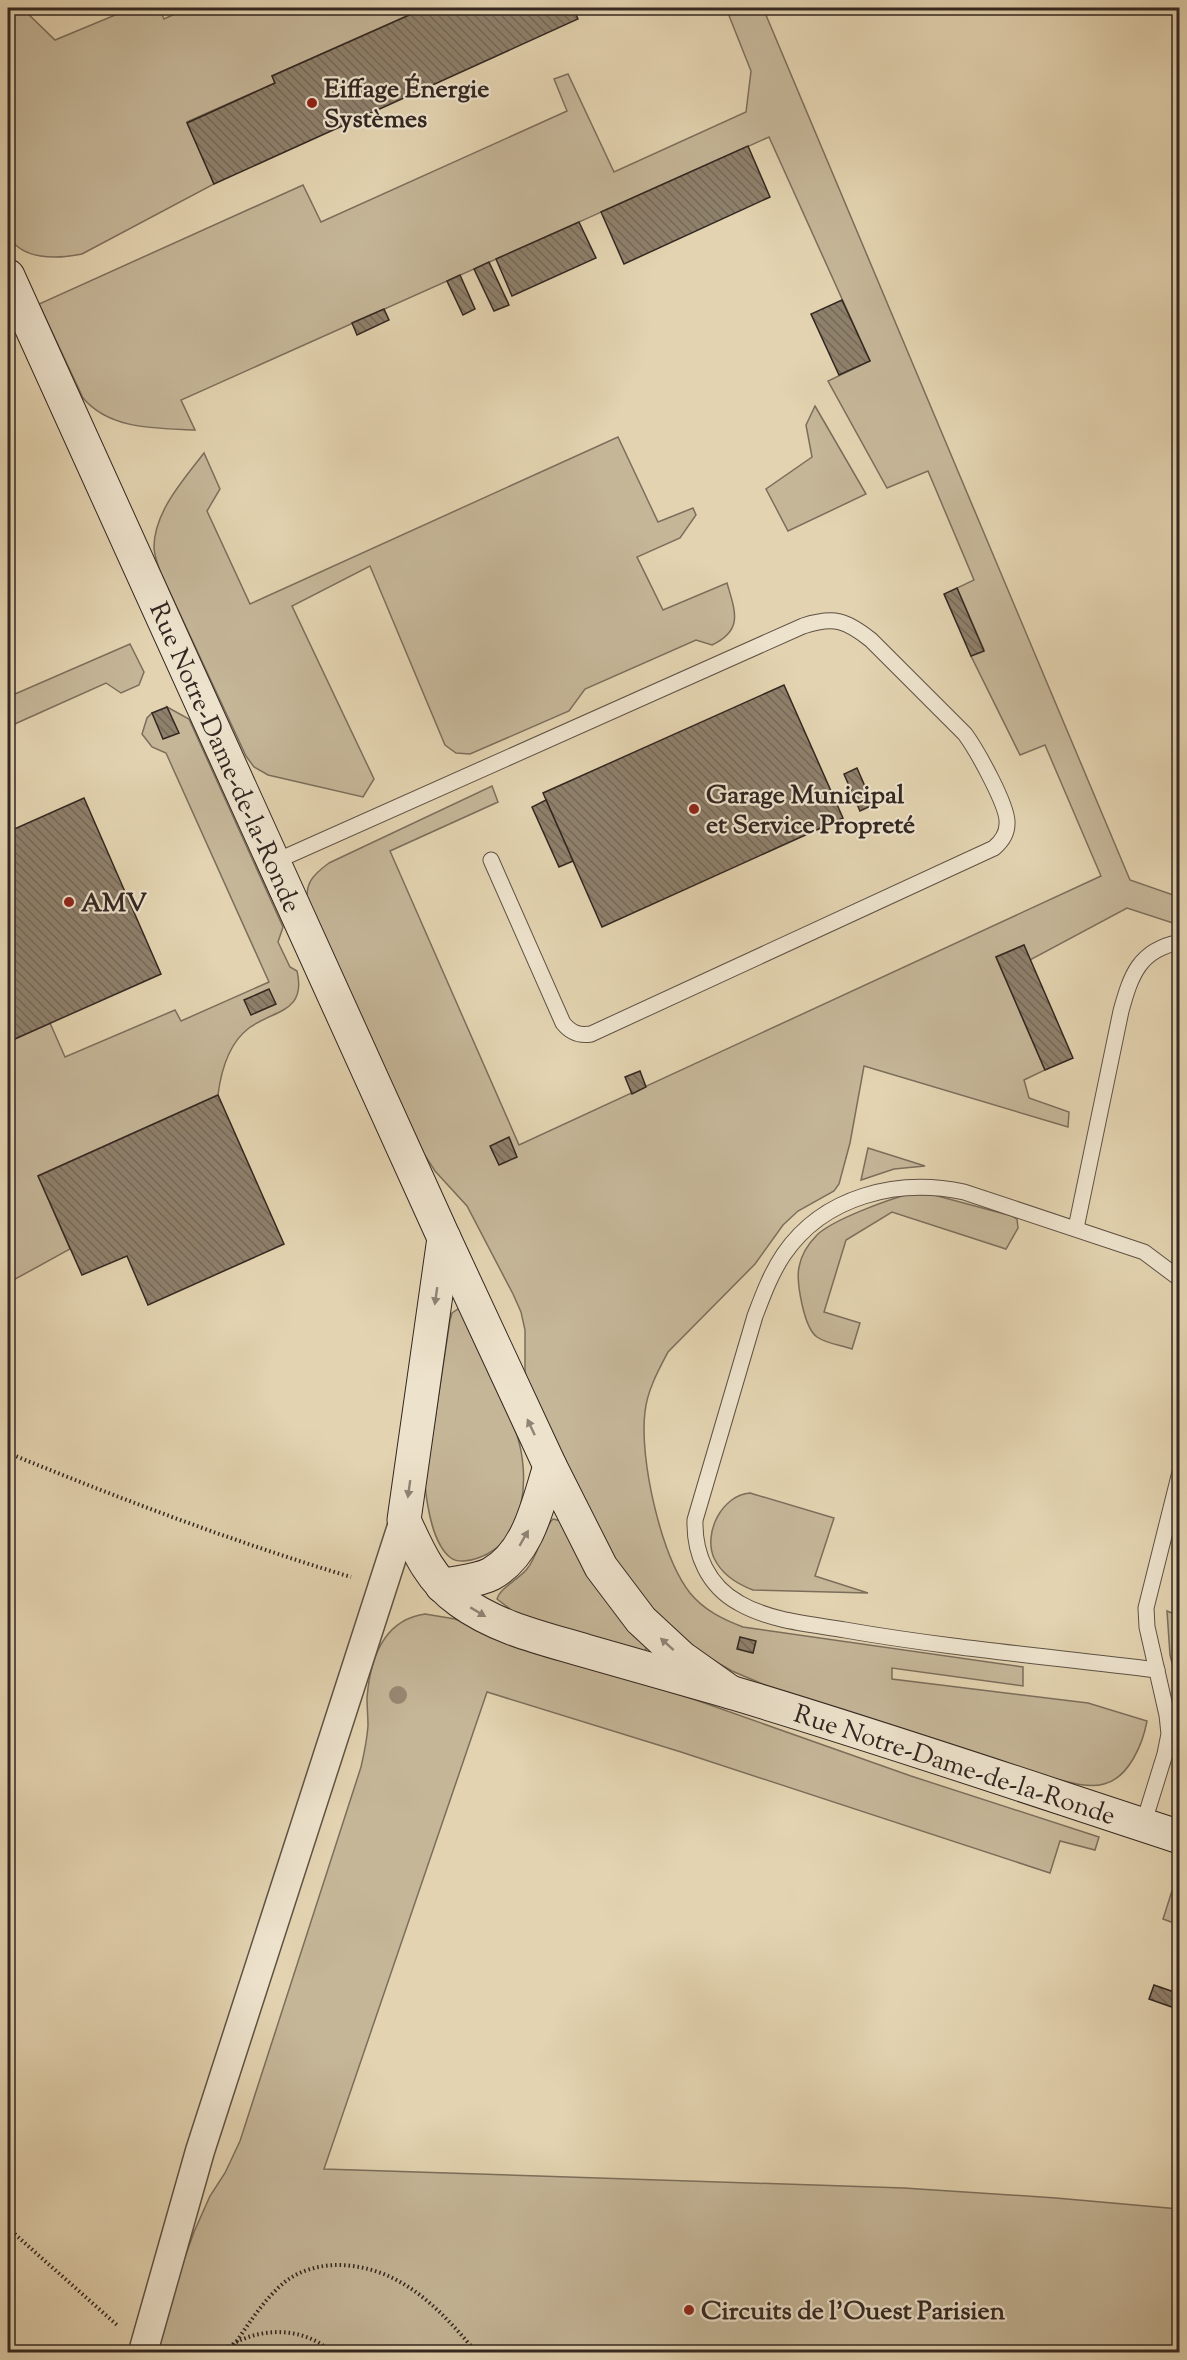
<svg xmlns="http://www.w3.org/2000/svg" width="1187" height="2360" viewBox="0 0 1187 2360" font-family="'Sorts Mill Goudy',serif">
  <defs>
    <pattern id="building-back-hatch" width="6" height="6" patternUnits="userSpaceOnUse" patternTransform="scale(1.5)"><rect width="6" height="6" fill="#8f806b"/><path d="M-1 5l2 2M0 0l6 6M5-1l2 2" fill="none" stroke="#756958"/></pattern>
  </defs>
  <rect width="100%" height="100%" fill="#e3d3b0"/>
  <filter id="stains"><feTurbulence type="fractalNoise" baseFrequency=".00333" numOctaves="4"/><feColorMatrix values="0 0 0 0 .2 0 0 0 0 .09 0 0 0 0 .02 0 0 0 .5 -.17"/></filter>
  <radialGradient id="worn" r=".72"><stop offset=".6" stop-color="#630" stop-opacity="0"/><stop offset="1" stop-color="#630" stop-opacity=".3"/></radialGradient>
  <g fill="#c5b698" stroke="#7c6e5c" stroke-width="1.5">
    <path d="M8,8H22L55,40L132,8H159L164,19L188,8H425L272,76L275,83L187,122L214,184L82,254C58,259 20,261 8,234Z"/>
    <path d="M726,8H763L1130,880L1179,897V925L1127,908L1030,960L1024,945L996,957L1045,1070L1024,1080L1029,1098L1069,1112L1068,1127L864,1066L850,1143L839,1184L834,1191L798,1211L783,1225L755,1264L668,1352C658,1371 647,1391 645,1412C639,1458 661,1556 690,1593C704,1610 722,1619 743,1627L1023,1667V1686L892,1668V1679L1088,1703L1147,1721C1143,1743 1129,1778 1104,1784C1087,1789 1065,1781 1048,1777L779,1691L732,1671L699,1652L668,1628L606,1558L529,1391L525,1371V1330L521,1312L513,1294L467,1206L435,1171L424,1154L308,903C304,883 314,874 329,863L492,786L498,802L390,851L519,1145L1101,876L1045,745L1020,755L971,656L984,650L957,588L974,580L928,471L887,488L828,381L870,361L769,137L181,400L195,430C156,428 110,430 83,398L39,304L303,185L321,222L567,111L554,79L568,74L614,172L746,112L751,71Z"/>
    <polygon points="815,406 866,494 788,531 766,489 812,457 806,425"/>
    <path d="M618,437L658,522L693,508L696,515L680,538L637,557L663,610L727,583C735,611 744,630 712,645L696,640L585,689L569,711L470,754L456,753L445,745L370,566L292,606L374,779L363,797L268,775L254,767L246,756L161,573C158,565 154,556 154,547C154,512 184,479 204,453L220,489L207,511L250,604Z"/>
    <polygon points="130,644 144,672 139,685 121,693 106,683 8,727 8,697"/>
    <path d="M167,707L189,719L283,927L278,942L290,967L297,971C307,1013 273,1010 249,1028C228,1044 221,1071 218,1095L38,1176L70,1249L8,1283V1042L50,1023L65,1057L175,1010L181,1021L269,982L166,753L152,747L142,734L147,718L152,713L178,732Z"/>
    <polygon points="868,1148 925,1166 894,1169 861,1180"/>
    <path d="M909,1194L934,1195L1012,1216L1017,1219L1018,1228L1006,1249L892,1212L846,1240L824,1312L860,1323L852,1349C841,1345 827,1344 817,1337C804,1328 796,1282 799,1267C801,1256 808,1244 817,1235C832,1220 887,1200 909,1194Z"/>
    <path d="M461,1307L475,1321L517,1435C530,1476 527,1541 478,1558C470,1561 458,1563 451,1558C433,1545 427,1505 425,1485L450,1320L452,1313Z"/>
    <path d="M750,1493L834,1518L815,1576L868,1593L753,1590C737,1584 722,1575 714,1558C703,1533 722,1495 750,1493Z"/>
    <path d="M553,1519L561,1521L648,1644L644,1653L518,1615L497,1599C500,1588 519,1579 527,1569C538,1556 543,1528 553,1519Z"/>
    <polygon points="1167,1611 1179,1616 1179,1692 1170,1655"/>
    <path d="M425,1614L455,1619L533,1649L696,1700L911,1776L1099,1837L1095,1850L1060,1841L1050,1873L681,1752L487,1692L324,2169L904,2188L1056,2198L1179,2209V2352H158L180,2271L194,2232L210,2196L225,2173L240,2141L361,1767C364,1754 367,1740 368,1726C368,1717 367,1707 367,1698C370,1660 383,1620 425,1614Z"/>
    <polygon points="1179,1869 1179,1925 1163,1919"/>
  </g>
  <g fill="url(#building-back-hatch)" stroke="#332721" stroke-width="1.5">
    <polygon points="425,8 573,8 578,19 214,184 187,123 275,83 272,76"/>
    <polygon points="748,146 770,197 624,264 601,212"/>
    <polygon points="579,222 596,258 512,296 496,259"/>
    <polygon points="489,262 509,305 494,311 474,269"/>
    <polygon points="460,275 475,309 463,315 447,281"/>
    <polygon points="842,300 870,361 839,375 811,314"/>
    <polygon points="384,309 389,320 357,335 352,323"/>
    <polygon points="957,588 984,651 971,656 944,594"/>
    <polygon points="784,685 843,818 602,927 543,793"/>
    <polygon points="167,707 179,733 163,739 152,713"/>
    <polygon points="857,768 873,805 860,811 844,774"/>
    <polygon points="84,798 161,974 8,1042 8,824 10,831"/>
    <polygon points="546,800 573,861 559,867 532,807"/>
    <polygon points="1024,945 1073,1058 1045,1070 996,957"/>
    <polygon points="269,989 276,1004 251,1015 244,1000"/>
    <polygon points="640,1071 646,1087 632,1094 625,1077"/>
    <polygon points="218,1095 284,1244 148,1305 127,1256 82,1275 38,1176"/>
    <polygon points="509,1137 517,1157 499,1165 490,1146"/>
    <polygon points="740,1637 756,1641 753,1653 737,1649"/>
    <polygon points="1154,1985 1180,1994 1180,2010 1149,1999"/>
  </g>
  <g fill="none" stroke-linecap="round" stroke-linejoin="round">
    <defs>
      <g id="service">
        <path d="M274,862L803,626C834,616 846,620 871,640L965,734C976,749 1009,807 1007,824C1007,834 1001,842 994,848L591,1034C579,1036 571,1033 563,1023L491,860"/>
        <path d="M1076,1228L1121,1011C1131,975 1139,950 1180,942"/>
        <path d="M1157,1670C1053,1657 948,1648 845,1630C810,1624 770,1621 739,1603C708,1586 694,1554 695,1520L755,1316C763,1295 771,1273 784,1254C824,1196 897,1178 964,1192L1144,1252L1180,1279"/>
        <polyline points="1143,1825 1165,1754 1169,1734 1167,1715 1147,1627 1146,1608 1180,1472"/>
      </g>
      <polyline id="minor" points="143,2352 200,2151 404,1520"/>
      <g id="secondary">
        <polyline points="8,276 444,1238 550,1466 601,1567 641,1620 682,1658 730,1692"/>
        <path d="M444,1238L404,1520C418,1551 431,1581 460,1601C497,1628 542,1638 586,1651C634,1665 682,1678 730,1692C881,1737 1030,1788 1180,1837"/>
        <path d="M442,1586C457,1582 478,1581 491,1574C529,1553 538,1503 550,1466"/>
      </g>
    </defs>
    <use href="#service" stroke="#5f5245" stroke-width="17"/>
    <use href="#minor" stroke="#5f5245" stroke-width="31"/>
    <use href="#secondary" stroke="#332721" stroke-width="35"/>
    <g stroke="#332721" stroke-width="4" stroke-dasharray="1.5 3" stroke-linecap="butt">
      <path d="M8,1453C121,1499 234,1542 351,1577"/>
      <polyline points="8,2228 117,2325"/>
      <path d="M234,2345C250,2322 265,2298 286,2281C301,2270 320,2265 338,2265C400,2266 439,2308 476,2352"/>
      <path d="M221,2352C252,2327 301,2324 331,2352"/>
    </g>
    <use href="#service" stroke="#ede2cc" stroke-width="15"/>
    <use href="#minor" stroke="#ede2cc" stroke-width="28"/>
    <use href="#secondary" stroke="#ede2cc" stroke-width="33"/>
  </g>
  <circle fill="#978872" cx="398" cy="1695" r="9"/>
  <defs><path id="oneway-solid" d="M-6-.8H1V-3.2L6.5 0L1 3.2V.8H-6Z" transform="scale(1.5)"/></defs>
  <g fill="#908476">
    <use href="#oneway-solid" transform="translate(436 1296) rotate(98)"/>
    <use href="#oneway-solid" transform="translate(531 1427) rotate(-115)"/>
    <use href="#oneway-solid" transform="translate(409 1489) rotate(98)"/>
    <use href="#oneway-solid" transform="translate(524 1538) rotate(-60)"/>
    <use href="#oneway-solid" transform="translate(478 1612) rotate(31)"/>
    <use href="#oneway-solid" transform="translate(667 1644) rotate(-138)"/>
  </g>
  <g fill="#8f2418" stroke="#ede2cc" stroke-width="2">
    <circle cx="312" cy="103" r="6"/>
    <circle cx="694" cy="809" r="6"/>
    <circle cx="69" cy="902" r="6"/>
    <circle cx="689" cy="2310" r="6"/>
  </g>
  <g text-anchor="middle" stroke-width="4.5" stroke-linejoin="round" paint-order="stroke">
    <g font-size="26" font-weight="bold" fill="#332721" stroke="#ede2cc" text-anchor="start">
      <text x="324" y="97">Eiffage Énergie<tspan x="324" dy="30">Systèmes</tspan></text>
      <text x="706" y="803">Garage Municipal<tspan x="706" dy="30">et Service Propreté</tspan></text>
      <text x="81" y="911">AMV</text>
      <text x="701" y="2319">Circuits de l’Ouest Parisien</text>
    </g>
    <g font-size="26" fill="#332721" stroke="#ede2cc">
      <text transform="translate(226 757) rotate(66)" y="9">Rue Notre-Dame-de-la-Ronde</text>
      <text transform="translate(955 1764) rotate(18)" y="9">Rue Notre-Dame-de-la-Ronde</text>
    </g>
  </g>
  <rect width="1187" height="2360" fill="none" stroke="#e3d3b0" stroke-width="30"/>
  <rect x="9" y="9" width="1169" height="2342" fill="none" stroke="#332721" stroke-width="3"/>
  <rect x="15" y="15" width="1157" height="2330" fill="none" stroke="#332721" stroke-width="1.5"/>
  <rect width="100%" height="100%" filter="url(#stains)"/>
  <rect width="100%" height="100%" fill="url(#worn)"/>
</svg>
